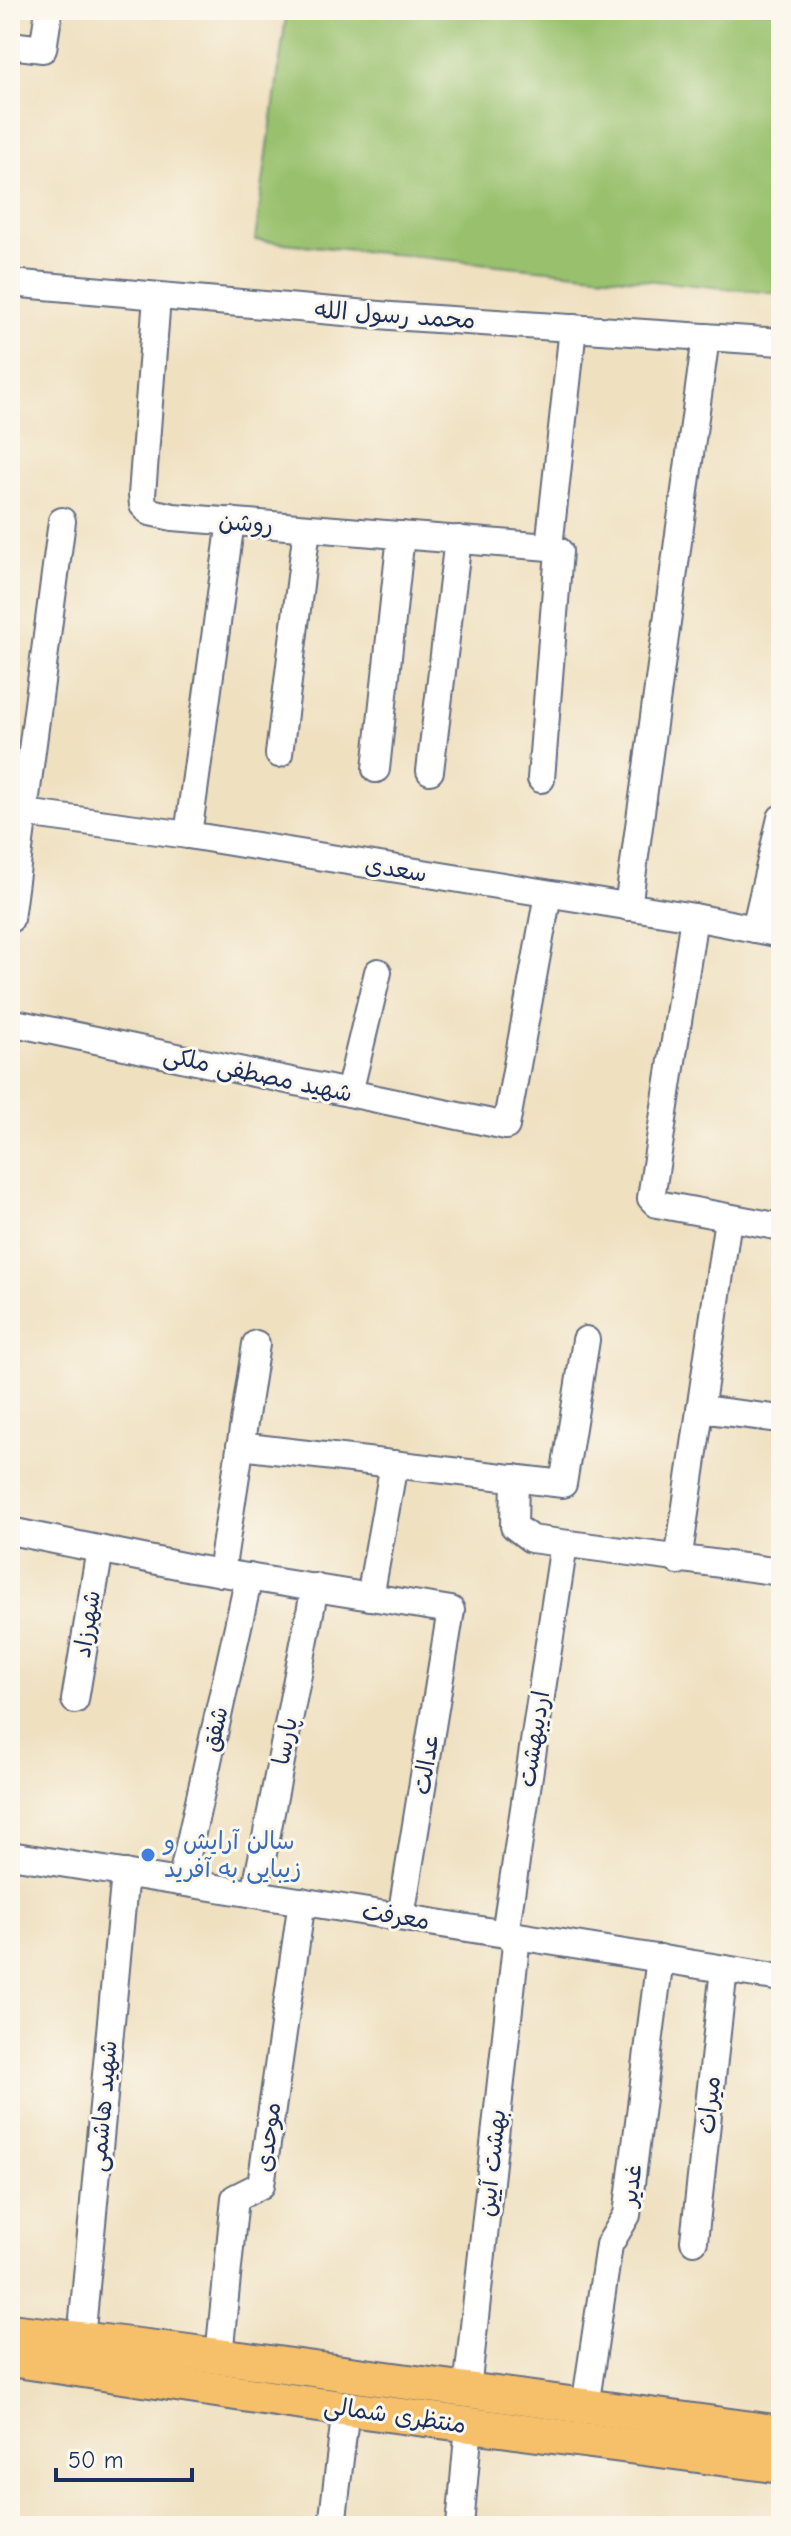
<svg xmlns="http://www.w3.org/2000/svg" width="791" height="2536" viewBox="0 0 791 2536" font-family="'Comic Neue','Playpen Sans Arabic',sans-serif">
  <rect width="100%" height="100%" fill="#fbf7ec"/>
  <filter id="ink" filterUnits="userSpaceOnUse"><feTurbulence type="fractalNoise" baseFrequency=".0125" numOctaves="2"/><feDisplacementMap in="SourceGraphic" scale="16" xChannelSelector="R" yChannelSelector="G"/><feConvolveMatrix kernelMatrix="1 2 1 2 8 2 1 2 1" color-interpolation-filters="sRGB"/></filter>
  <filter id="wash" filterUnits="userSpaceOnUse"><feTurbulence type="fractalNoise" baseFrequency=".006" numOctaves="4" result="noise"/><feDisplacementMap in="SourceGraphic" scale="32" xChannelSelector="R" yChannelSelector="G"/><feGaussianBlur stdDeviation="1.8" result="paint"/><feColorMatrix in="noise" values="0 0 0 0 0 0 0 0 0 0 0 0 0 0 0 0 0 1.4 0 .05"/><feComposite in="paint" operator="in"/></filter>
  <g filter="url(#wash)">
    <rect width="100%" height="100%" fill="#efe0c0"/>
    <polygon fill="#99c16d" stroke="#5a7866" stroke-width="2" points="287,10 781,10 781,294 255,240"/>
  </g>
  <g filter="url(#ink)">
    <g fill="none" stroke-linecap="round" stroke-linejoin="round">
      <defs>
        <g id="minor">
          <polyline points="10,45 43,49 49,10"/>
          <polyline points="10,283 391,316 781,342"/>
          <polyline points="157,297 142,495 143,505 150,512 173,517 549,547 559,551 541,779"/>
          <polyline points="549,547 573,328"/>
          <polyline points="279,754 307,528"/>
          <polyline points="376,769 401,535"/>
          <polyline points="430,771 458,539"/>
          <polyline points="10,811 188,835 694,917 781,934"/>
          <polyline points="188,835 231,521"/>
          <polyline points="628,907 706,337"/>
          <polyline points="694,917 651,1198 657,1204 781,1227"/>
          <polyline points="10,919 62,521"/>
          <polyline points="755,929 781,818"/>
          <polyline points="10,1022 506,1126 548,894"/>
          <polyline points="349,1093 378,972"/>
          <polyline points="700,1409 781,1419"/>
          <polyline points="240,1446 563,1484 586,1340"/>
          <polyline points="515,1478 514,1526 531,1539 781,1572"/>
          <polyline points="10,1531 192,1568 451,1610 401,1917"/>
          <polyline points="678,1561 728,1219"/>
          <polyline points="221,1573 256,1344"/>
          <polyline points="370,1597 394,1464"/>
          <polyline points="75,1700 100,1549"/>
          <polyline points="10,1855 781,1978"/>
          <polyline points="181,1882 249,1577"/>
          <polyline points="255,1894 315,1587"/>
          <polyline points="505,1934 564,1544"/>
          <polyline points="694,2241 724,1969"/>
          <polyline points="81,2340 125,1873"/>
          <polyline points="219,2356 235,2198 261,2185 302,1901"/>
          <polyline points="467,2390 517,1936"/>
          <polyline points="585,2407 609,2245 627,2215 660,1958"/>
          <polyline points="332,2526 346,2408"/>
          <polyline points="460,2526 469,2425"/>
        </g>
        <g id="major">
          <polyline points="10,2331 181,2351 781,2433"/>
          <polyline points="10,2359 296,2402 781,2466"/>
        </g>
      </defs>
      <use href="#minor" stroke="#656d80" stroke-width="30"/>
      <use href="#major" stroke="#656d80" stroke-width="38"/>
      <use href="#minor" stroke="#fff" stroke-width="26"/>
      <use href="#major" stroke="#f6c06b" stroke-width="34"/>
    </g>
  </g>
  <circle fill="#3f7fe0" stroke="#fbf7ec" stroke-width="3" cx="148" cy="1855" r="8"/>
  <g text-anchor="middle" stroke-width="6" stroke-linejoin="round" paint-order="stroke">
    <g font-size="24" fill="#1b2f5e" stroke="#fbf7ec">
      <text transform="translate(395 315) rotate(4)" y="8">محمد رسول الله</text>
      <text transform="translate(246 523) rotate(5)" y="8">روشن</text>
      <text transform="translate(396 869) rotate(9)" y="8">سعدی</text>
      <text transform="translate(258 1074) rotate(12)" y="8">شهید مصطفی ملکی</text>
      <text transform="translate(87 1624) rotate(-81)" y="8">شهرزاد</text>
      <text transform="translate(215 1729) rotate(-77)" y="8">شفق</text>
      <text transform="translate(534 1739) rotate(-81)" y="8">اردیبهشت</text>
      <text transform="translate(285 1741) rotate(-79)" y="8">پارسا</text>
      <text transform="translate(426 1764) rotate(-81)" y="8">عدالت</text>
      <text transform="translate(396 1916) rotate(9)" y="8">معرفت</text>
      <text transform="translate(709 2105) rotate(-84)" y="8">میراث</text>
      <text transform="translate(103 2106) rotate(-85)" y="8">شهید هاشمی</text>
      <text transform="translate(268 2137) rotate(-82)" y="8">موحدی</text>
      <text transform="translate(492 2163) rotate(-84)" y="8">بهشت آیین</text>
      <text transform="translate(631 2185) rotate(-82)" y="8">غدیر</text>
      <text transform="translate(395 2415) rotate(8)" y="8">منتظری شمالی</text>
    </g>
    <g font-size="24" fill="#366cbe" stroke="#fbf7ec" text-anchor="start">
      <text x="164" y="1849">سالن آرایش و<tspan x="164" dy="28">زیبایی به آفرید</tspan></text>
    </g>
  </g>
  <rect width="791" height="2536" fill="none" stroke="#fbf7ec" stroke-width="40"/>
  <path d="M56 2468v12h136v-12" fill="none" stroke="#1b2f5e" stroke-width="4"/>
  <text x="68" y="2468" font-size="24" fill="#1b2f5e" stroke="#fbf7ec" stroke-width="6" paint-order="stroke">50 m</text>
</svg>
